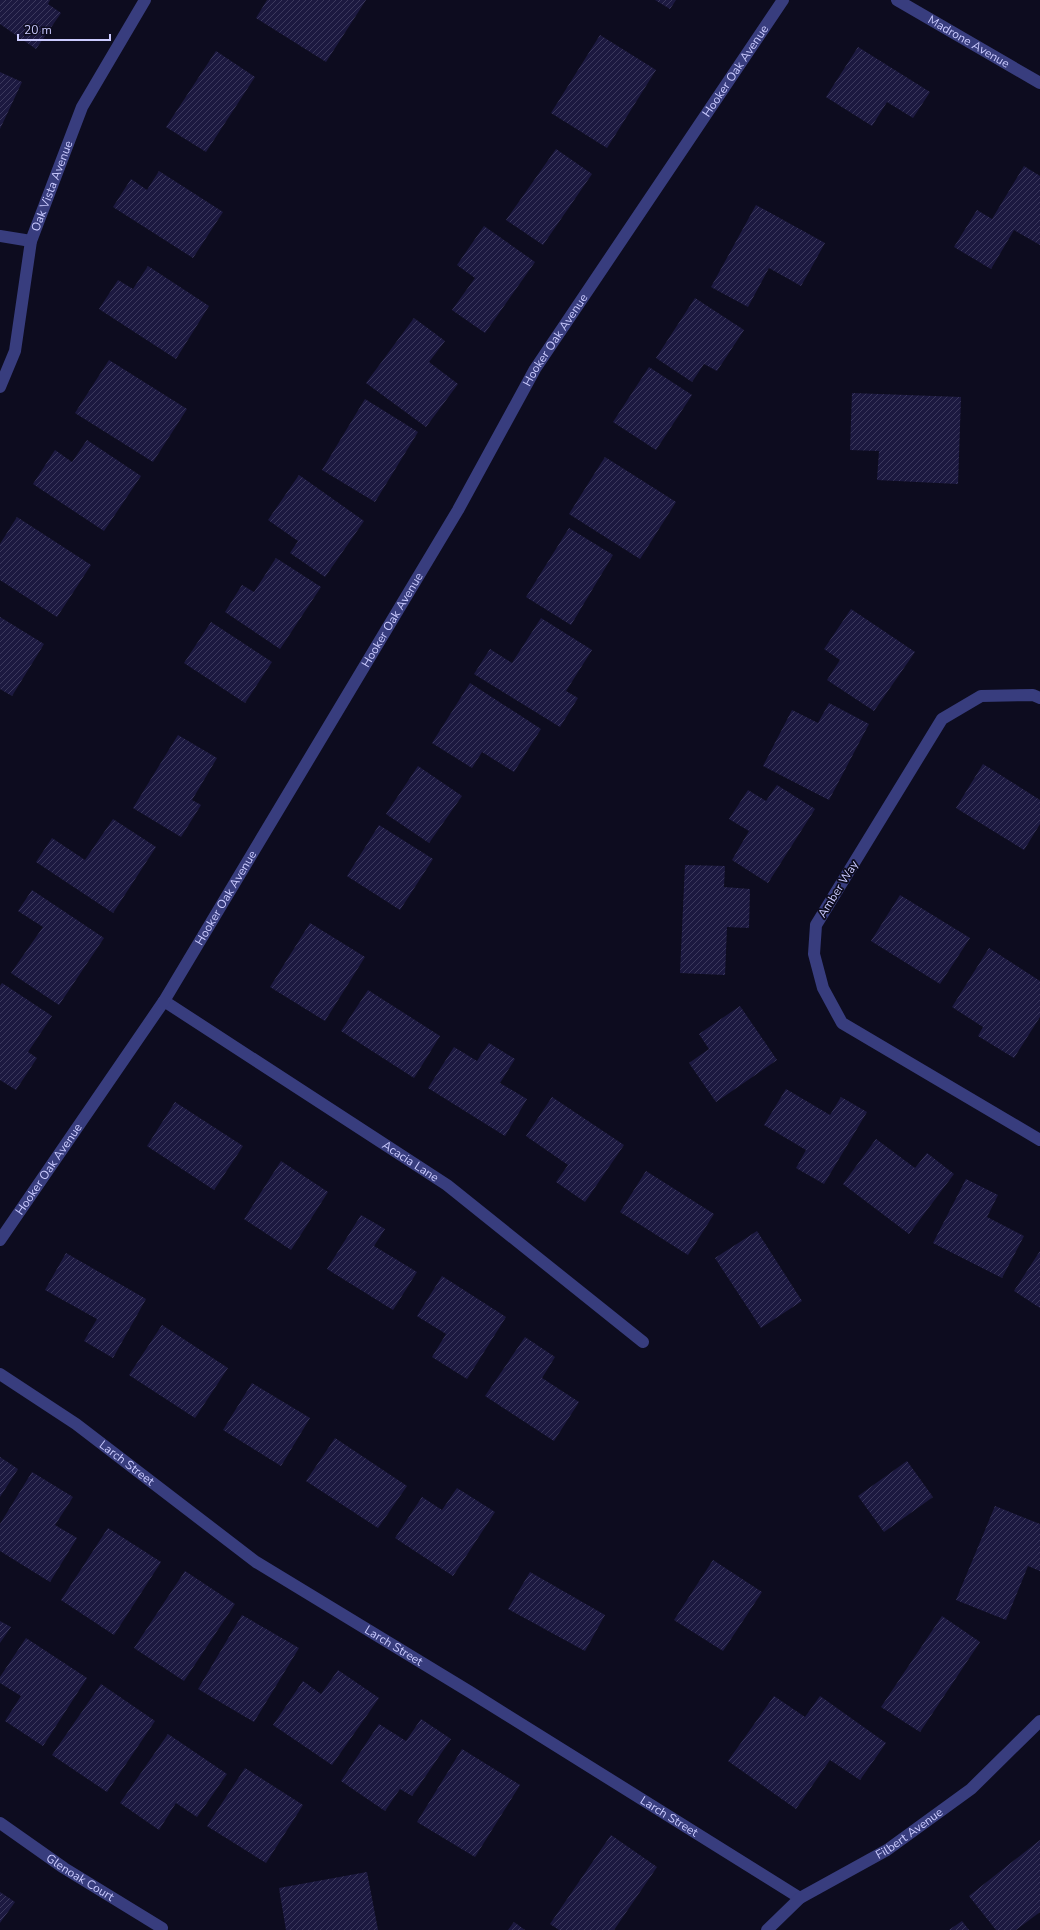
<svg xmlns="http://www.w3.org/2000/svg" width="1040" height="1930" viewBox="0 0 1040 1930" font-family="'Nunito Sans',sans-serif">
  <defs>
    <pattern id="building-hatch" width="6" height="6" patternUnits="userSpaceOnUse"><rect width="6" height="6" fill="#1c1940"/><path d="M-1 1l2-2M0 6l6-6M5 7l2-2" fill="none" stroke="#3c395d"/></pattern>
  </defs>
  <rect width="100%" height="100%" fill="#0d0c1f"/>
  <g fill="url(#building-hatch)">
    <polygon points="0,0 50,0 48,4 61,13 36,49 0,24"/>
    <polygon points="267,0 366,0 326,62 256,18"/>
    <polygon points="655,0 676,0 670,9"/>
    <polygon points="600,35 656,70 607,148 551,113"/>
    <polygon points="858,47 930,92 913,118 887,102 872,126 826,97"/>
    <polygon points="216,51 255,77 206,152 166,127"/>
    <polygon points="0,72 22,82 0,129"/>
    <polygon points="556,149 592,174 543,245 506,220"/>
    <polygon points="1024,166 1040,176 1040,245 1014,230 991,269 954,247 977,210 992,219"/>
    <polygon points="159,171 223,212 193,258 113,207 131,179 147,190"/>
    <polygon points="756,205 825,243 801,286 769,268 748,307 711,287"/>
    <polygon points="484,226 535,262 485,333 452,310 475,278 457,265"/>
    <polygon points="148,266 209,306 176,359 99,309 118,280 133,289"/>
    <polygon points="695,298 744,330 717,371 704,364 692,382 656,358"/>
    <polygon points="414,318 445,341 429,362 458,384 426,427 366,383"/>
    <polygon points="109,360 187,409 153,462 75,413"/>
    <polygon points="649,367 692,395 656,450 613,422"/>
    <polygon points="852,393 961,397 958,484 877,480 879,451 850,450"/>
    <polygon points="365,399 418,432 375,502 322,470"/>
    <polygon points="87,440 141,476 104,531 33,484 55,450 72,462"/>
    <polygon points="605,457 676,502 640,559 569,514"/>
    <polygon points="299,475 364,521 325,577 290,553 298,541 268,520"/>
    <polygon points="17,517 91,565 57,617 0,580 0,544"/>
    <polygon points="569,528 613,555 571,625 526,597"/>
    <polygon points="276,558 321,587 280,649 225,612 242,585 254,592"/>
    <polygon points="851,609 915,652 874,711 827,680 840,660 824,649"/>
    <polygon points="0,617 44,644 12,696 0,689"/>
    <polygon points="541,618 592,650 566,691 578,698 560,727 474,674 490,649 512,663"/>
    <polygon points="211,622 272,662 245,703 184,663"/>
    <polygon points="470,683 541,729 514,772 482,752 472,768 432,743"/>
    <polygon points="829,703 869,724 829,800 763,766 792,710 818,723"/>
    <polygon points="178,735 217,758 192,800 201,805 181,837 133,808"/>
    <polygon points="983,764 1040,800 1040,824 1024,850 956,808"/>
    <polygon points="418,766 462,796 429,843 386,814"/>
    <polygon points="777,785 815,809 768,883 732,860 749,831 729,819 748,790 766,801"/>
    <polygon points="113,819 156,847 113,913 36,862 52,838 85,860"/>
    <polygon points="379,825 433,859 400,910 347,876"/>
    <polygon points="685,865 725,866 724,887 750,889 749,928 727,927 725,975 680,973"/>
    <polygon points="32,890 104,938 59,1005 11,973 43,927 18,911"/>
    <polygon points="900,895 970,938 940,984 871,941"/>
    <polygon points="310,923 365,957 325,1021 270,987"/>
    <polygon points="989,948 1040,981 1040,1017 1014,1058 978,1036 983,1027 952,1007"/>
    <polygon points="2,983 52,1016 28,1052 37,1058 16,1090 0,1080 0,986"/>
    <polygon points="368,990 440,1036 414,1078 341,1031"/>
    <polygon points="740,1006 777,1060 716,1102 689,1063 709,1049 699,1034"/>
    <polygon points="489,1043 515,1059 500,1083 527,1099 505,1136 428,1088 454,1047 477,1061"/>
    <polygon points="786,1089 830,1115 841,1097 867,1112 824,1184 796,1168 806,1150 764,1125"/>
    <polygon points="552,1097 624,1145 585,1202 556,1182 568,1165 526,1136"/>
    <polygon points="175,1102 243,1146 214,1190 147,1146"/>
    <polygon points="876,1139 915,1168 927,1153 954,1174 909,1234 843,1184"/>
    <polygon points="281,1161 328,1192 291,1250 244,1219"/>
    <polygon points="646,1171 714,1214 688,1255 620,1212"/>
    <polygon points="966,1179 998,1195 987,1217 1024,1236 1002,1278 933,1243"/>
    <polygon points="361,1215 385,1229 374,1246 417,1272 393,1310 327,1269"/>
    <polygon points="757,1231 802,1301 761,1328 715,1258"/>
    <polygon points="1040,1251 1040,1308 1014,1291"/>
    <polygon points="66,1253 146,1299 113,1358 84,1341 97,1319 45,1290"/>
    <polygon points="442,1276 506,1317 467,1379 432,1357 446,1334 417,1316"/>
    <polygon points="162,1325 228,1368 195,1418 129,1375"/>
    <polygon points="525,1337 555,1357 542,1378 579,1402 554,1441 485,1396"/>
    <polygon points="252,1383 310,1418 281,1466 223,1430"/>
    <polygon points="335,1438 407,1486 378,1528 306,1481"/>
    <polygon points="0,1457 18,1469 0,1497"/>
    <polygon points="907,1461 933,1497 884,1532 858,1496"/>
    <polygon points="32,1472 73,1497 55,1525 77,1538 50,1582 0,1551 0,1524"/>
    <polygon points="457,1488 495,1512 453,1576 395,1538 422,1497 442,1510"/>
    <polygon points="995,1506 1040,1524 1040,1571 1028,1566 1006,1620 956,1600"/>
    <polygon points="108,1528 161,1562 114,1635 61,1600"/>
    <polygon points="713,1560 762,1592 723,1651 674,1620"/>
    <polygon points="185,1571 235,1604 184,1681 134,1648"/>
    <polygon points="530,1572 605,1615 585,1651 508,1609"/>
    <polygon points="242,1615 299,1648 254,1722 198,1689"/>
    <polygon points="942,1616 980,1642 920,1732 881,1707"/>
    <polygon points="0,1621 11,1627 0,1643"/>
    <polygon points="26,1638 87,1678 43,1746 5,1721 21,1696 0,1683 0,1677"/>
    <polygon points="338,1670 379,1698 332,1765 273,1725 303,1681 321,1694"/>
    <polygon points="101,1684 155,1721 107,1792 52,1755"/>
    <polygon points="774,1696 805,1717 820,1696 886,1743 860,1780 830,1760 796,1809 728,1761"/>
    <polygon points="421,1719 451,1739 412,1796 400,1789 385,1811 341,1781 379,1724 406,1741"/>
    <polygon points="168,1734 227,1774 197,1817 176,1803 159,1830 120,1803"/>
    <polygon points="462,1749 520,1785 475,1857 417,1822"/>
    <polygon points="245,1768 303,1805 266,1863 207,1826"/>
    <polygon points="611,1835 657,1867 614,1930 559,1930 550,1924"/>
    <polygon points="1040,1840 1040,1912 1016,1930 996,1930 969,1896"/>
    <polygon points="367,1872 378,1930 286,1930 279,1888"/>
    <polygon points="0,1892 15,1902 0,1923"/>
    <polygon points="962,1921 969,1930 949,1930"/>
    <polygon points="514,1922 525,1930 508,1930"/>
  </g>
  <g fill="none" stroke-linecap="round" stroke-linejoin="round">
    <g stroke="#383d7e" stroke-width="12">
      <path id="s1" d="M897,0L1040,83"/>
      <polyline points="0,236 31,241"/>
      <path id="s2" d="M0,387L15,351L31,241L82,107L145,0"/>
      <polyline points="1040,698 1033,695 981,696 942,719 816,925 814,954 823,988 842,1023 1040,1140"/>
      <path id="s3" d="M164,1001L447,1185L643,1342"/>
      <path id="s4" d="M0,1240L164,1001L458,510L535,369L783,0"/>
      <path id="s5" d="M0,1374L76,1424L256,1562L470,1692L800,1898"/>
      <path id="s6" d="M0,1823L64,1868L162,1928"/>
      <path id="s7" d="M767,1930L800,1898L887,1850L971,1789L1040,1721"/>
    </g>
  </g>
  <g text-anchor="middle" stroke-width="3.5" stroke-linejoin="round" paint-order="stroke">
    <g font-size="12" fill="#cbcbff" stroke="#0d0c1f">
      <text dy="4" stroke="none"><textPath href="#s1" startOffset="83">Madrone Avenue</textPath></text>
      <text dy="4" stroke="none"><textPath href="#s4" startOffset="1382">Hooker Oak Avenue</textPath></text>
      <text dy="4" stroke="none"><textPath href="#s2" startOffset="209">Oak Vista Avenue</textPath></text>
      <text dy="4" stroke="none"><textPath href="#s4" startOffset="1058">Hooker Oak Avenue</textPath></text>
      <text dy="4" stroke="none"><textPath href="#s4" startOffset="734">Hooker Oak Avenue</textPath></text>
      <text transform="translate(838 889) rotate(-58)" y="4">Amber Way</text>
      <text dy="4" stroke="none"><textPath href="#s4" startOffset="410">Hooker Oak Avenue</textPath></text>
      <text dy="4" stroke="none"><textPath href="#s3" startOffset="294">Acacia Lane</textPath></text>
      <text dy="4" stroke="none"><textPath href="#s4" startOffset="86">Hooker Oak Avenue</textPath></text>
      <text dy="4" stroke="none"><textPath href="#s5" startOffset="155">Larch Street</textPath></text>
      <text dy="4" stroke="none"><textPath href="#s5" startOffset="479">Larch Street</textPath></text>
      <text dy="4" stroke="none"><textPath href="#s5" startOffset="803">Larch Street</textPath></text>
      <text dy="4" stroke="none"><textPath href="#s7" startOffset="173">Filbert Avenue</textPath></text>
      <text dy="4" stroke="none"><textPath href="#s6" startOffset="97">Glenoak Court</textPath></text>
    </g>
  </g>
  <path d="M18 34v6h92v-6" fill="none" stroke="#cbcbff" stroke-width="2"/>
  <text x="24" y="34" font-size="12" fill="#cbcbff" stroke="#0d0c1f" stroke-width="3" paint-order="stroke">20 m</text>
</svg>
